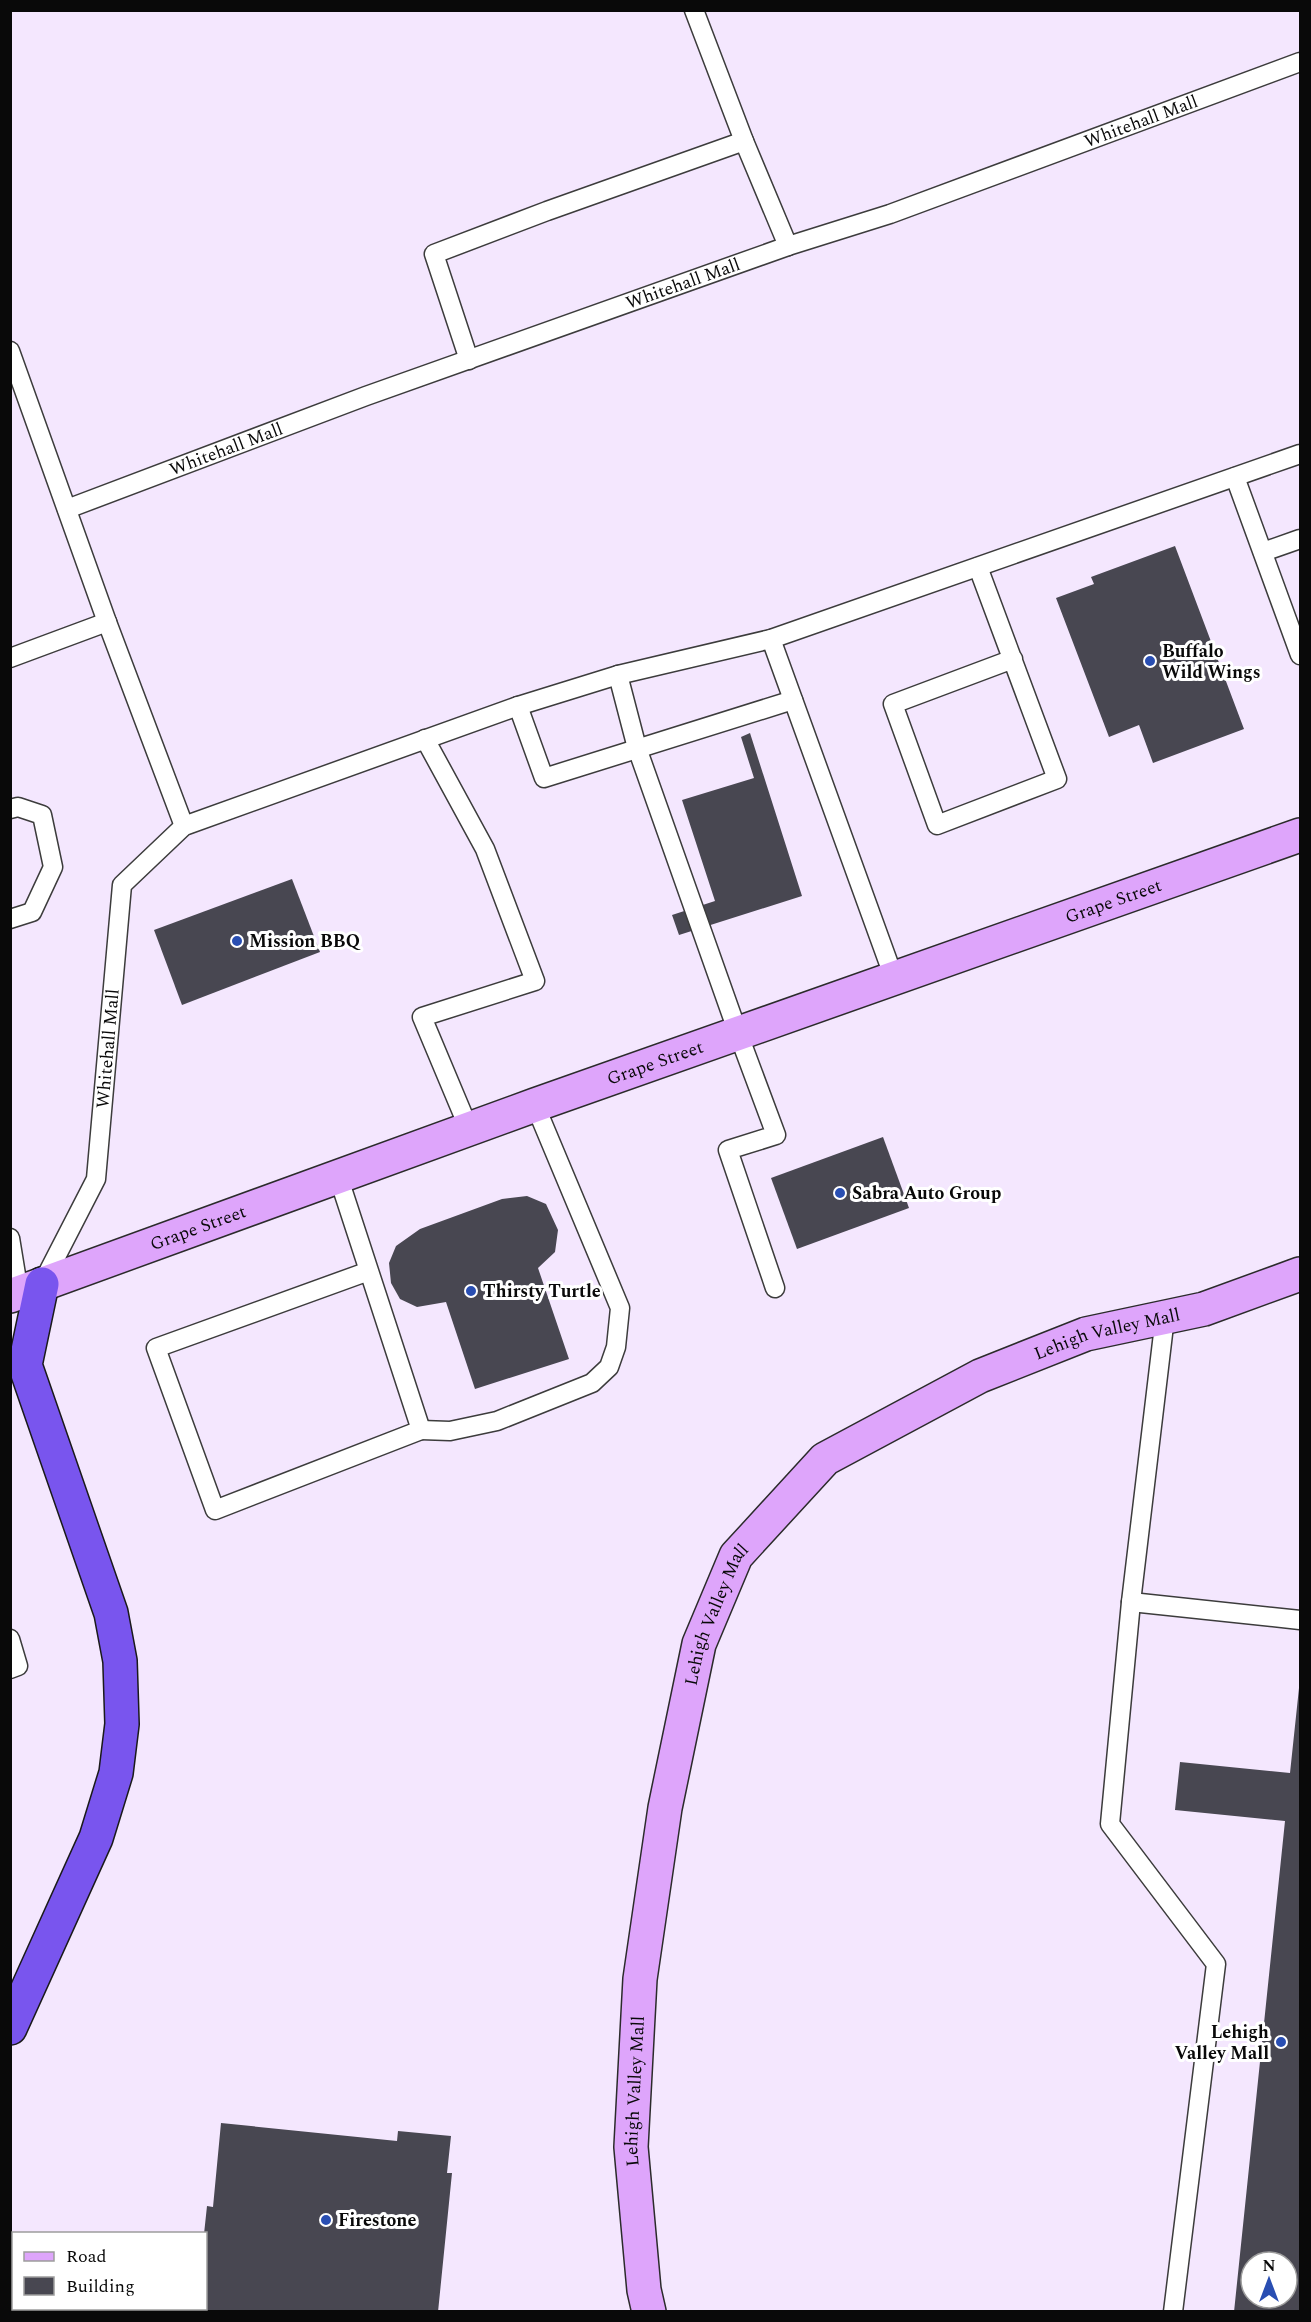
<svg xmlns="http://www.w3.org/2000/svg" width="1311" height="2322" viewBox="0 0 1311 2322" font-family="Spectral,serif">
  <rect width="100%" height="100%" fill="#f4e7fe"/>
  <g fill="#484751" fill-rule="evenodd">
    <polygon points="1175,546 1244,729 1153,763 1139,725 1109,737 1056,598 1094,584 1091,577"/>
    <polygon points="750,733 802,896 679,935 672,915 715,901 682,800 754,778 741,737"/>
    <polygon points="292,879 320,952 182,1005 154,930"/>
    <polygon points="883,1137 909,1208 797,1249 771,1178"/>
    <polygon points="527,1196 546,1204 558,1230 555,1252 538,1268 569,1359 475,1389 446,1302 417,1307 400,1299 391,1283 389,1263 396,1246 420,1229 502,1199"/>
    <path d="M1299,1688L1300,2312H1234L1285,1821L1175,1810L1180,1762L1290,1773ZM1251,2262H1287V2298H1251Z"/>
    <polygon points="221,2123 397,2141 398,2131 451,2136 447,2173 452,2173 438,2312 196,2312 196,2308 206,2308 204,2234 207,2206 213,2207"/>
  </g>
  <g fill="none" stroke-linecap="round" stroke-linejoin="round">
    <defs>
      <g id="lane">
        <polyline points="694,10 744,141 788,246"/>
        <polyline points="10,351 107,622 184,826"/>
        <polyline points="469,360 434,254 547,211 744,141"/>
        <polyline points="1235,477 1300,655"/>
        <path id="s1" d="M67,509L366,396L788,246L890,214L1300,62"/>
        <polyline points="1263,552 1300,539"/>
        <polyline points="978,567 1057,779 937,825 893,704 1013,659"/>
        <polyline points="771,639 894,978"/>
        <polyline points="10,658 107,622"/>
        <polyline points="618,675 637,748 738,1033 776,1135 728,1150 775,1288"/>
        <polyline points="518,706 544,778 793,700"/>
        <polyline points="425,739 485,849 535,981 422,1017 469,1129"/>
        <polyline points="10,809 18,807 42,815 53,867 32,912 10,919"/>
        <polyline points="338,1176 421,1430 215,1510 156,1348 369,1271"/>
        <polyline points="10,1238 19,1293"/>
        <path id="s2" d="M42,1284L96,1179L122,885L184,826L518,706L618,675L771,639L1300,454"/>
        <polyline points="1165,1317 1131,1602 1110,1824 1216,1964 1173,2312"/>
        <polyline points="421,1430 450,1431 497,1421 592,1383 609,1367 616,1347 620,1308 535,1105"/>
        <polyline points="1131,1602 1300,1620"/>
        <polyline points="10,1639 18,1666 10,1669"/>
      </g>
      <g id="secondary">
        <path id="s3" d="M10,1296L535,1105L1300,835"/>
        <path id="s4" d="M649,2312L644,2290L631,2147L640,1979L665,1808L699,1644L736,1556L825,1459L980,1376L1086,1334L1204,1309L1300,1274"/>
      </g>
      <polyline id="highway" points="10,2028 96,1838 116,1773 122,1724 120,1661 111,1613 25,1365 42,1284"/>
    </defs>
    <use href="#lane" stroke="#3c3c3c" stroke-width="21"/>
    <use href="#secondary" stroke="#2b2b2b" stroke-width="36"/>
    <use href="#highway" stroke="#1a1a1a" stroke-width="36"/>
    <use href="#lane" stroke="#fff" stroke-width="18"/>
    <use href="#secondary" stroke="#dea5fb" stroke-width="33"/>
    <use href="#highway" stroke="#7955ee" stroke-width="33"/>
  </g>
  <g fill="#294eb2" stroke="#fff" stroke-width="2">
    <circle cx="1150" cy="661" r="6"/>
    <circle cx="237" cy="941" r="6"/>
    <circle cx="840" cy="1193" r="6"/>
    <circle cx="471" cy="1291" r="6"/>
    <circle cx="1281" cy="2042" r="6"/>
    <circle cx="326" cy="2220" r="6"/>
  </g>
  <g text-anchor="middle" stroke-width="6" stroke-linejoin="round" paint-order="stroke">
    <g font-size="18" fill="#090909" stroke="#fff">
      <text dy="6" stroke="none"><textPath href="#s1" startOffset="1142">Whitehall Mall</textPath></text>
      <text dy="6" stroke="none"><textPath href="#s1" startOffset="656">Whitehall Mall</textPath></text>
      <text dy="6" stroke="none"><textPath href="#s1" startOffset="170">Whitehall Mall</textPath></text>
      <text dy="6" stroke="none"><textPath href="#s3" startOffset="1172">Grape Street</textPath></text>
      <text dy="6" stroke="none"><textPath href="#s2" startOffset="249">Whitehall Mall</textPath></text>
      <text dy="6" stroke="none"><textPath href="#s3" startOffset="686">Grape Street</textPath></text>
      <text dy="6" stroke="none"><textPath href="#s3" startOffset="200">Grape Street</textPath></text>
      <text dy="6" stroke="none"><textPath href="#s4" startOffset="1212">Lehigh Valley Mall</textPath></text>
      <text dy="6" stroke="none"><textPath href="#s4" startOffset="708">Lehigh Valley Mall</textPath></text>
      <text dy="6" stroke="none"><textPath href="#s4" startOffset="222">Lehigh Valley Mall</textPath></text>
    </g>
    <g font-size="18" font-weight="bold" fill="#090909" stroke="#fff" text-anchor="start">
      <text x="1162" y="657">Buffalo<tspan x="1162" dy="21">Wild Wings</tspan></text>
      <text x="249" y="947">Mission BBQ</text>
      <text x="852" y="1199">Sabra Auto Group</text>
      <text x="483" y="1297">Thirsty Turtle</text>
      <text x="1269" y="2038" text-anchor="end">Lehigh<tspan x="1269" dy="21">Valley Mall</tspan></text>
      <text x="338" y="2226">Firestone</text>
    </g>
  </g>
  <rect width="1311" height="2322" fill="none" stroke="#090909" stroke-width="24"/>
  <rect x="12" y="2232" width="195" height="78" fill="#ffffff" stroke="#9d9d9d" stroke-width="1.5"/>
  <rect x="24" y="2252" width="30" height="9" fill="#dea5fb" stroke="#9d9d9d" stroke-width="1.5"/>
  <text x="66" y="2262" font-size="18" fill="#090909">Road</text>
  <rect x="24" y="2277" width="30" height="18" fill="#484751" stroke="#9d9d9d" stroke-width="1.5"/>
  <text x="66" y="2292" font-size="18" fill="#090909">Building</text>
  <g transform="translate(1269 2280)"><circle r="28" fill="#ffffff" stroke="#9d9d9d" stroke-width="1.5"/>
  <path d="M0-4.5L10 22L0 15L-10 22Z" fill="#294eb2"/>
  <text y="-9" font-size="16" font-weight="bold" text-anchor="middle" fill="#090909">N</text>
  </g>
</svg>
